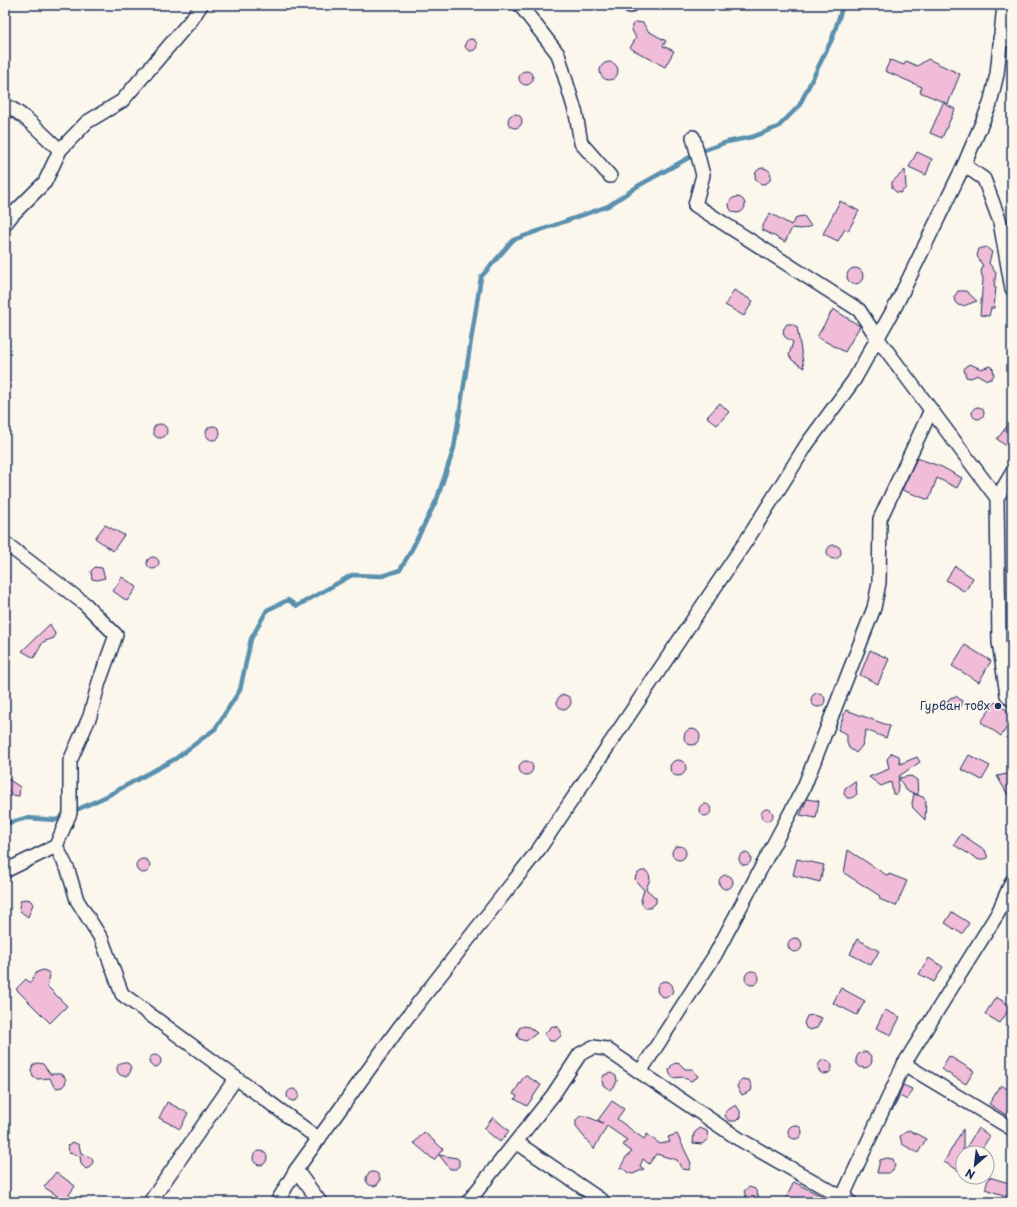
<svg xmlns="http://www.w3.org/2000/svg" width="1017" height="1207" viewBox="0 0 1017 1207" font-family="'Playpen Sans',sans-serif">
  <rect width="100%" height="100%" fill="#fbf7ec"/>
  <filter id="ink" filterUnits="userSpaceOnUse"><feTurbulence type="fractalNoise" baseFrequency=".025" numOctaves="2"/><feDisplacementMap in="SourceGraphic" scale="8" xChannelSelector="R" yChannelSelector="G"/><feConvolveMatrix kernelMatrix="1 2 1 2 8 2 1 2 1" color-interpolation-filters="sRGB"/></filter>
  <g filter="url(#ink)">
    <g fill="none" stroke-linecap="round" stroke-linejoin="round">
      <g stroke="#5a90ae" stroke-width="4.5">
        <polyline points="72,812 105,797 175,759 215,729 240,690 251,639 267,610 288,600 297,606 352,575 382,576 400,570 412,549 437,499 454,448 481,277 513,240 608,206 638,186 699,152 727,142 752,137 778,127 799,106 832,39 843,5"/>
        <polyline points="5,824 26,818 56,820 66,815"/>
      </g>
    </g>
    <g fill="#f0bcd8" stroke="#1b2f5e">
      <polygon points="636,22 643,23 648,31 666,41 663,46 674,51 665,67 630,48 636,38 632,30 632,25"/>
      <circle cx="471" cy="45" r="6"/>
      <polygon points="928,59 960,74 948,104 920,92 922,87 885,71 890,60 904,65 906,61 917,66"/>
      <circle cx="609" cy="71" r="9"/>
      <circle cx="526" cy="78" r="7"/>
      <polygon points="943,103 955,109 942,138 930,133"/>
      <circle cx="515" cy="121" r="7"/>
      <polygon points="917,152 932,159 926,175 909,167"/>
      <circle cx="763" cy="176" r="8"/>
      <polygon points="905,170 906,188 900,193 896,192 892,188 892,182"/>
      <circle cx="737" cy="205" r="8"/>
      <polygon points="840,201 859,211 848,231 845,229 838,241 823,234"/>
      <polygon points="770,213 791,225 797,217 804,216 811,226 802,229 792,228 785,242 761,229"/>
      <polygon points="986,247 992,252 989,263 996,273 994,287 996,287 994,308 991,308 989,316 980,315 983,279 981,272 983,266 977,256 979,249"/>
      <circle cx="855" cy="276" r="8"/>
      <polygon points="734,290 753,301 744,316 725,305"/>
      <polygon points="958,291 966,291 977,301 963,306 958,305 955,302 954,297"/>
      <polygon points="833,309 860,326 845,352 817,337"/>
      <polygon points="787,324 792,324 797,327 804,368 792,360 789,355 793,342 785,337 783,333 784,328"/>
      <polygon points="970,364 981,369 990,366 993,369 994,375 991,379 987,380 978,375 971,378 966,377 964,369 966,366"/>
      <polygon points="720,403 729,412 717,425 707,417"/>
      <circle cx="978" cy="413" r="6"/>
      <polygon points="1012,420 1012,451 997,439"/>
      <circle cx="160" cy="431" r="7"/>
      <circle cx="213" cy="433" r="7"/>
      <polygon points="917,458 942,467 962,478 957,488 937,478 929,500 902,490"/>
      <polygon points="105,525 124,535 113,551 95,538"/>
      <circle cx="834" cy="552" r="7"/>
      <circle cx="153" cy="563" r="6"/>
      <polygon points="955,566 973,578 965,592 946,580"/>
      <polygon points="95,567 102,568 105,578 97,580 92,579 91,571"/>
      <polygon points="122,577 137,587 127,601 113,591"/>
      <polygon points="50,624 55,634 54,638 43,642 34,658 22,651"/>
      <polygon points="965,645 991,661 979,682 952,666"/>
      <polygon points="870,650 889,659 878,684 860,675"/>
      <circle cx="818" cy="700" r="7"/>
      <circle cx="564" cy="702" r="7"/>
      <polygon points="956,696 962,701 962,705 959,709 952,710 945,705 950,698"/>
      <polygon points="995,702 1012,714 1012,720 1001,736 981,722"/>
      <polygon points="846,710 890,726 886,738 866,730 862,746 856,753 849,748 847,743 847,734 838,730"/>
      <circle cx="692" cy="737" r="8"/>
      <polygon points="892,753 899,756 900,764 917,757 920,762 899,776 897,794 893,794 891,782 881,786 869,777 889,769 887,759"/>
      <polygon points="969,755 990,766 982,780 961,769"/>
      <circle cx="678" cy="768" r="8"/>
      <circle cx="526" cy="768" r="7"/>
      <polygon points="1012,773 1012,802 997,776"/>
      <polygon points="911,776 917,780 918,795 906,790 899,778"/>
      <polygon points="5,777 20,787 19,796 11,795 5,788"/>
      <polygon points="855,781 857,794 852,798 847,798 844,794 845,788"/>
      <polygon points="914,794 923,797 926,801 925,820 913,808 912,803"/>
      <polygon points="807,799 819,801 816,818 800,815"/>
      <circle cx="705" cy="810" r="6"/>
      <circle cx="767" cy="815" r="6"/>
      <polygon points="961,834 985,850 988,858 979,860 954,845"/>
      <circle cx="679" cy="853" r="7"/>
      <polygon points="848,850 888,876 889,874 907,881 896,906 879,899 880,896 844,873"/>
      <circle cx="745" cy="859" r="6"/>
      <circle cx="143" cy="866" r="7"/>
      <polygon points="797,859 824,865 820,882 793,875"/>
      <polygon points="641,871 646,871 649,874 650,879 646,889 656,898 656,903 650,908 645,908 642,904 641,900 644,890 635,880 636,875"/>
      <circle cx="726" cy="882" r="7"/>
      <polygon points="26,899 30,900 33,904 28,917 20,911 19,907 21,900"/>
      <polygon points="952,912 969,923 962,934 945,923"/>
      <circle cx="795" cy="945" r="7"/>
      <polygon points="857,939 879,951 871,965 850,954"/>
      <polygon points="929,958 943,967 934,982 919,974"/>
      <polygon points="43,970 48,972 50,976 47,986 67,1006 50,1023 16,989 26,979 30,983 37,972"/>
      <circle cx="752" cy="978" r="7"/>
      <circle cx="665" cy="989" r="8"/>
      <polygon points="841,988 865,1001 857,1015 833,1003"/>
      <polygon points="996,997 1011,1006 1000,1023 985,1014"/>
      <polygon points="885,1010 900,1017 891,1035 876,1028"/>
      <polygon points="813,1015 822,1018 817,1028 810,1030 806,1028 804,1023 807,1016"/>
      <polygon points="524,1026 529,1027 537,1033 526,1041 519,1039 517,1035 519,1028"/>
      <polygon points="552,1026 558,1027 561,1031 561,1036 555,1041 550,1041 544,1034"/>
      <circle cx="864" cy="1060" r="8"/>
      <circle cx="155" cy="1061" r="6"/>
      <polygon points="949,1056 974,1071 966,1084 941,1069"/>
      <circle cx="825" cy="1067" r="7"/>
      <circle cx="124" cy="1069" r="7"/>
      <polygon points="38,1063 43,1064 50,1074 60,1074 64,1076 66,1080 65,1084 62,1087 57,1088 53,1085 50,1078 38,1079 33,1077 31,1070 33,1065"/>
      <polygon points="675,1063 680,1064 685,1069 693,1069 698,1077 691,1081 682,1077 673,1078 670,1074 669,1070 671,1066"/>
      <polygon points="611,1073 616,1076 617,1081 615,1086 610,1090 603,1085 602,1080 604,1075"/>
      <polygon points="525,1075 541,1085 527,1106 515,1099 517,1096 513,1094"/>
      <polygon points="742,1079 749,1080 752,1087 751,1091 742,1095 737,1087 739,1082"/>
      <polygon points="903,1085 912,1089 907,1100 900,1096 892,1111"/>
      <polygon points="1001,1085 1012,1092 1012,1119 989,1104"/>
      <circle cx="293" cy="1095" r="6"/>
      <polygon points="612,1101 624,1109 617,1119 644,1139 647,1134 660,1144 670,1142 668,1137 677,1134 691,1163 689,1170 682,1169 677,1160 656,1154 649,1164 643,1159 640,1166 644,1169 633,1174 628,1173 623,1168 620,1168 626,1157 632,1152 623,1145 627,1140 607,1126 594,1149 576,1127 576,1120 580,1116 585,1116 603,1123 598,1120"/>
      <polygon points="167,1102 188,1113 180,1129 159,1118"/>
      <polygon points="736,1105 740,1111 740,1117 736,1121 729,1121 725,1116 726,1111"/>
      <polygon points="493,1117 509,1131 500,1142 484,1129"/>
      <circle cx="795" cy="1132" r="7"/>
      <polygon points="700,1128 707,1131 708,1139 702,1144 693,1143 694,1133"/>
      <polygon points="978,1128 990,1136 979,1153 963,1153"/>
      <polygon points="963,1129 963,1173 944,1162"/>
      <polygon points="909,1130 926,1139 918,1153 902,1144 900,1136"/>
      <polygon points="424,1132 443,1149 434,1160 414,1143"/>
      <polygon points="73,1142 79,1145 81,1153 92,1158 93,1162 90,1167 86,1169 81,1164 80,1156 69,1153 68,1146"/>
      <circle cx="260" cy="1158" r="7"/>
      <polygon points="439,1155 457,1158 459,1160 459,1166 456,1169 450,1169"/>
      <polygon points="887,1158 893,1159 895,1165 893,1170 889,1173 877,1173 880,1160"/>
      <circle cx="373" cy="1179" r="7"/>
      <polygon points="56,1172 75,1186 65,1201 44,1187"/>
      <polygon points="989,1177 1012,1184 1012,1198 985,1189"/>
      <polygon points="794,1182 833,1202 784,1202"/>
      <polygon points="749,1187 755,1189 761,1202 747,1199 744,1191"/>
    </g>
    <g fill="none" stroke-linecap="round" stroke-linejoin="round">
      <defs>
        <g id="street">
          <polyline points="520,5 558,54 576,114 581,143 610,176"/>
          <polyline points="630,6 631,5"/>
          <polyline points="1000,38 1012,41"/>
          <path d="M5,105C26,115 42,134 60,150L45,182L12,215L5,224"/>
          <polyline points="693,137 703,175 695,205 859,310 878,339 997,498 999,642 1007,695 1012,700"/>
          <polyline points="60,150 87,122 122,101 192,19 201,5"/>
          <polyline points="964,165 984,179 987,187 1000,222 1012,289"/>
          <polyline points="997,498 1012,473"/>
          <polyline points="5,543 85,604 116,635 99,682 90,716 70,761 70,813 56,846 68,870 77,900 102,940 122,994 319,1139"/>
          <polyline points="5,871 56,846"/>
          <polyline points="904,1064 1012,1129"/>
          <polyline points="640,1072 715,955 804,787 874,608 879,583 880,519 931,410"/>
          <polyline points="516,1142 604,1202"/>
          <polyline points="296,1170 320,1202"/>
          <polyline points="842,1198 904,1064 998,913 1012,881"/>
          <polyline points="150,1202 236,1078"/>
          <polyline points="277,1202 296,1170 398,1029 539,849 750,535 807,444 854,380 896,305 964,165 990,104 997,74 1004,5"/>
          <polyline points="468,1202 553,1095 580,1054 593,1047 606,1049 739,1139 850,1202"/>
        </g>
      </defs>
      <use href="#street" stroke="#1b2f5e" stroke-width="16"/>
      <use href="#street" stroke="#fbf7ec" stroke-width="13"/>
    </g>
  </g>
  <circle fill="#1b2f5e" stroke="#fbf7ec" stroke-width="1.5" cx="998" cy="706" r="4"/>
  <g text-anchor="middle" stroke-width="3" stroke-linejoin="round" paint-order="stroke">
    <g font-size="12" fill="#1b2f5e" stroke="#fbf7ec" text-anchor="end">
      <text x="990" y="710">Гурван товх</text>
    </g>
  </g>
  <rect width="1017" height="1207" fill="none" stroke="#fbf7ec" stroke-width="20"/>
  <rect x="10" y="10" width="997" height="1187" fill="none" stroke="#1b2f5e" stroke-width="1.5" filter="url(#ink)"/>
  <g transform="translate(975 1165) rotate(208)"><circle r="19" fill="#fbf7ec" stroke="#a1a7b3"/>
  <path d="M0-3L7 15L0 10L-7 15Z" fill="#1b2f5e"/>
  <text y="-6" font-size="11" font-weight="bold" text-anchor="middle" fill="#1b2f5e">N</text>
  </g>
</svg>
